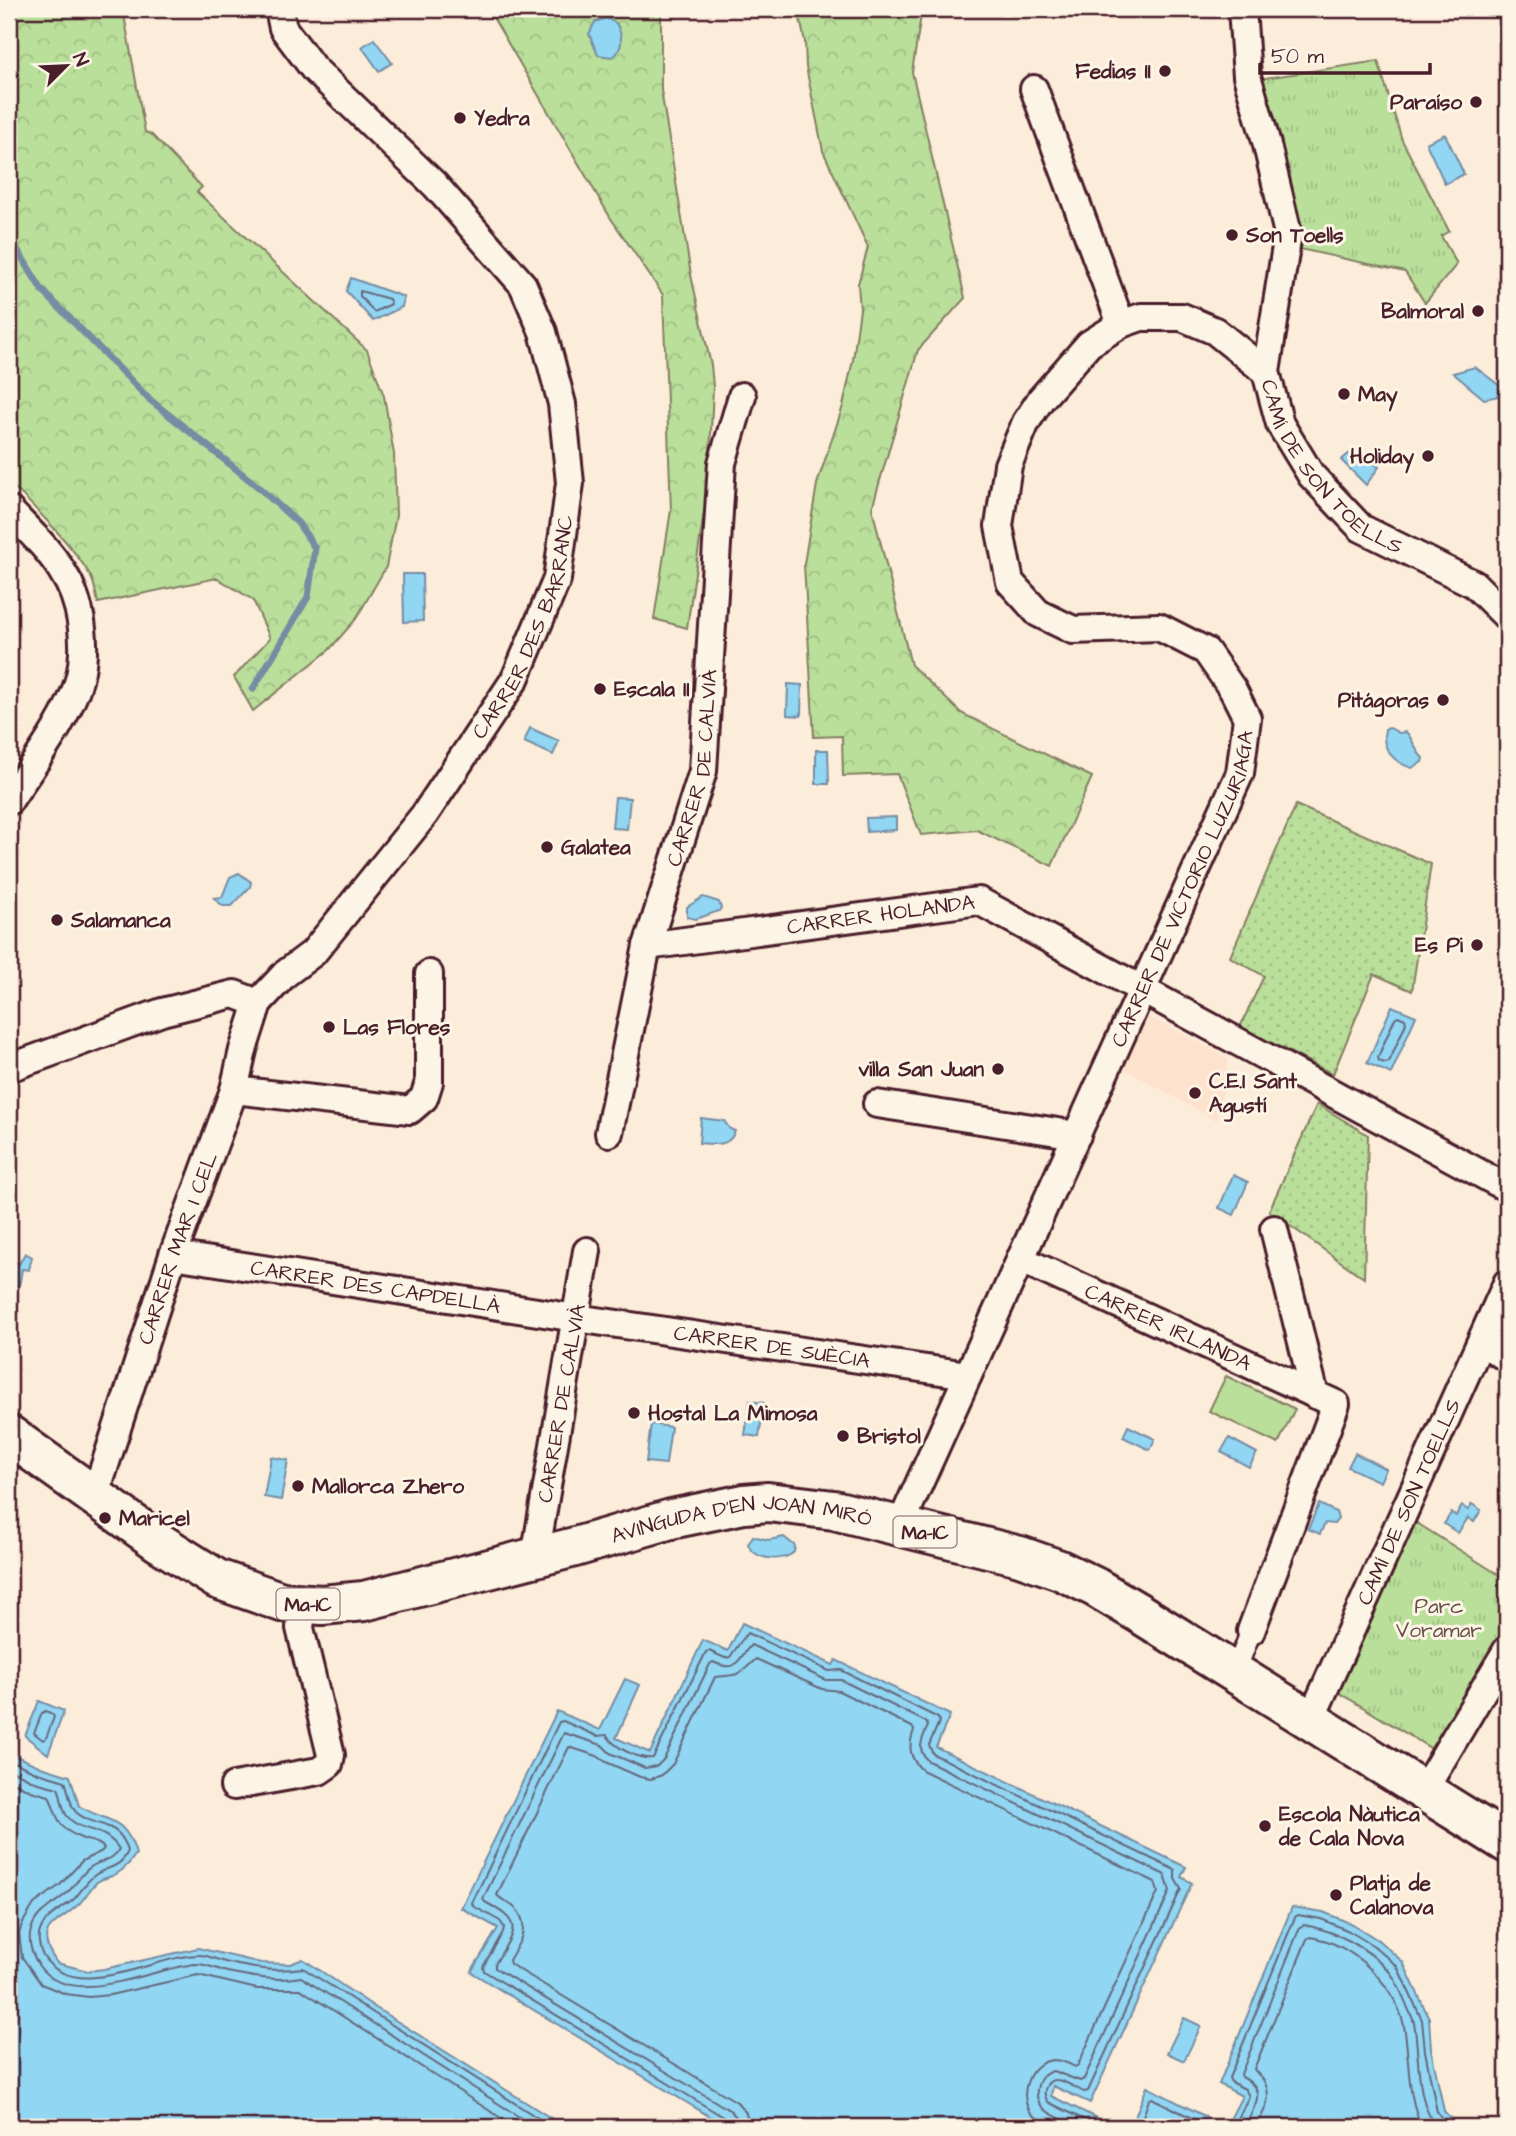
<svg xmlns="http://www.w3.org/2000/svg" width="1516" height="2136" viewBox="0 0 1516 2136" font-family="'Architects Daughter',sans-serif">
  <defs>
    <pattern id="grass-dots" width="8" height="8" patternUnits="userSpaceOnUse" patternTransform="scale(1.75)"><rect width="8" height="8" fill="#badf9a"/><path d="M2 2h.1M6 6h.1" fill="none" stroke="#a1bf85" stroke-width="1.8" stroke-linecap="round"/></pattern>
    <pattern id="forest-crowns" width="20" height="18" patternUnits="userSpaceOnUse" patternTransform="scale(1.75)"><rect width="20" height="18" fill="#badf9a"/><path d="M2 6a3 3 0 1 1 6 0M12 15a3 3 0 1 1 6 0" fill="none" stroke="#a1bf85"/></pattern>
    <pattern id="park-tufts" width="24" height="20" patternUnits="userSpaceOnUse" patternTransform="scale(1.75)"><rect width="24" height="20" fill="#badf9a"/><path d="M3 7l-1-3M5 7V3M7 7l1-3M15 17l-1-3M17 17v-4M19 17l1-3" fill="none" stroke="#a1bf85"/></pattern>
  </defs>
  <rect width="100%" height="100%" fill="#fcecda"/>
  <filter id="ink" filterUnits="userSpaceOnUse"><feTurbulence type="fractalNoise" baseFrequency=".0143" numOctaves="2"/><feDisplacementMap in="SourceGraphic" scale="14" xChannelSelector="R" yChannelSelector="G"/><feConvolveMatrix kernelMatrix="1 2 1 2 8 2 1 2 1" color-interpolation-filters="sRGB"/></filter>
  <g filter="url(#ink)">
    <polygon fill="#fde2cd" points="1142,1013 1229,1059 1217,1121 1118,1065"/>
    <g fill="url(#grass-dots)" stroke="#827f62" stroke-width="2">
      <polygon points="1296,805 1431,864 1412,991 1374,974 1333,1074 1240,1027 1264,976 1230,957"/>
      <polygon points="1317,1104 1368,1135 1364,1278 1269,1211"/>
    </g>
    <g fill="url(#forest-crowns)" stroke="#827f62" stroke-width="2">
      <path d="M9,9H123L145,132L151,134L202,187L197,192L367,350L384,396L394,454L396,516L386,567L356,619L329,650L253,711L234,677L270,638L253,600L217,578L98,603C96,595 95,585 91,577C73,545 35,508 9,482Z"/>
      <polygon points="488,9 661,9 661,90 691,275 711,365 713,386 709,478 687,628 654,619 671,510 663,295 610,217"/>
      <polygon points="798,9 922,9 912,72 965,298 918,350 872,508 911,665 961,713 1092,777 1052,866 977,830 921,835 897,774 843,776 842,736 814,737 804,564 817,484 843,406 853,360 860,309 858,284 868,247 823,151 806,67 805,42"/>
    </g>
    <g fill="url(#park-tufts)" stroke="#827f62" stroke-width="2">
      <polygon points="1378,61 1402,140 1449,231 1441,236 1457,264 1425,303 1405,272 1295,248 1258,79"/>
      <polygon points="1409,1518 1507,1580 1507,1635 1437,1752 1338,1692 1335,1688"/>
    </g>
    <polygon fill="#badf9a" stroke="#827f62" stroke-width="2" points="1226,1376 1295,1409 1278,1444 1209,1411"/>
    <g fill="#91d6f3" stroke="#758da3" stroke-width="2">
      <path d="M606,18L616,23C623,35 624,50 612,57L598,55L589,34L595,22Z"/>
      <polygon points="374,39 392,63 379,71 362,47"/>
      <polygon points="1445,134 1464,174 1445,184 1426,143"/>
      <polygon points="351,278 404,297 402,307 373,321 346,291"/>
      <polygon points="1475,367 1500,386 1499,396 1484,399 1453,373"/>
      <polygon points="1355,449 1379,467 1366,485 1341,460"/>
      <polygon points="403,574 422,574 423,621 404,622"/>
      <polygon points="788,684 802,685 801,716 787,715"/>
      <polygon points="530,728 559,741 553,755 524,742"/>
      <path d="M1390,728L1399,733L1406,732C1414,740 1414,750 1423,758L1422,762L1412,768C1395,763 1380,749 1385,729Z"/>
      <polygon points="816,750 828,750 829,784 816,784"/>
      <polygon points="615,797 630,798 627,829 612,828"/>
      <polygon points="896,817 896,830 867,832 866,818"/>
      <polygon points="239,873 251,882 250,887 232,906 223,906 214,898 222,897 230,877"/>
      <polygon points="703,897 719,902 721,908 719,911 696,919 687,917 687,907"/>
      <polygon points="1392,1006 1416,1016 1391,1074 1367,1063"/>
      <path d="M701,1118L724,1121L730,1129L735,1131C729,1148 714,1144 699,1143Z"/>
      <polygon points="1233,1175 1248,1182 1234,1215 1219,1208"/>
      <polygon points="25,1253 32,1257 29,1270 22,1269 19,1287 9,1280 9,1258 19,1264"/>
      <polygon points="750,1401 764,1403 759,1437 745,1435"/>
      <polygon points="651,1424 671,1427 666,1464 646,1462"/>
      <polygon points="1128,1426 1155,1439 1150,1450 1123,1437"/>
      <polygon points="1229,1438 1257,1453 1249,1467 1221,1452"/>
      <polygon points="1355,1453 1386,1469 1380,1482 1348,1467"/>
      <polygon points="271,1457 288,1460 281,1500 264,1497"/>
      <polygon points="1319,1504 1336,1512 1338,1519 1334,1524 1325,1523 1320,1534 1308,1529"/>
      <polygon points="1472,1504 1481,1510 1474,1522 1468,1518 1458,1533 1444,1524 1451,1513 1456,1516 1462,1506 1468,1510"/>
      <path d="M753,1536L768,1540L784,1537L795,1546L794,1552C782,1563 754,1560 748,1544Z"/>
      <polygon points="742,1623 833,1665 836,1660 950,1715 936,1747 1186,1867 1181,1877 1192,1883 1090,2103 1053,2086 1051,2096 1115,2127 727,2127 471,1972 498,1928 461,1908 557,1711 600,1730 625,1679 640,1685 616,1738 650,1753 703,1640 728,1651"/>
      <polygon points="39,1701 64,1711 48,1754 25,1736"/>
      <path d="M9,1753L41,1767L70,1776L79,1806C107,1823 125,1815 136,1854C130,1863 123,1872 112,1876C106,1878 101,1879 97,1882C90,1888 86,1897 79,1904C57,1925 31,1927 57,1963L88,1971L104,1969L198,1948L261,1963L290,1964L303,1959L376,2008L565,2127H9Z"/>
      <polygon points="1292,1907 1323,1912 1352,1924 1378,1940 1403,1962 1429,2018 1431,2049 1444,2111 1458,2127 1131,2127 1147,2087 1226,2127 1242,2096 1219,2084"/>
      <polygon points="1184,2018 1201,2026 1184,2061 1167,2053"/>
    </g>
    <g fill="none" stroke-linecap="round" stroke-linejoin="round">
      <g stroke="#66687b" stroke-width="2">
        <polygon points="360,291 389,299 391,304 374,312 360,296"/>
        <polygon points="1398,1016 1405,1019 1406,1023 1389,1062 1385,1063 1379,1061 1378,1057 1395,1018"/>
        <polygon points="46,1711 52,1714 54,1717 46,1738 43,1740 34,1733 42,1713"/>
        <path d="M9,1760L38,1773L65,1781C69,1790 69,1806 77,1813C96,1829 119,1819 128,1851C120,1869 108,1866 95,1875C86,1881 82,1891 74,1899C62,1910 46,1914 40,1931C37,1938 40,1950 43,1956C75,2005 156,1955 199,1955C209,1955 219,1961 229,1963C255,1969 277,1972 303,1968L552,2127"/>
        <path d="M9,1769L35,1782L58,1788C62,1796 61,1808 67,1816C81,1834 104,1825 119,1849C113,1862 98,1860 88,1869C80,1876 75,1885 67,1893C54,1905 36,1911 31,1930C27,1942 33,1956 39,1966C71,2011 154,1967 196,1964C207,1964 217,1969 227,1972C252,1977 276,1982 301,1977L535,2127"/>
        <path d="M9,1780L31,1791L49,1796C59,1819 56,1828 83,1839C92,1842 97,1841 104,1848L102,1851L82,1861L60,1885L34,1904L22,1924L19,1934L22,1957L41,1984L66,1994L89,1997L110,1995L198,1975L257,1989H300L515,2127"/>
        <path d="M729,2127L725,2118L484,1971L483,1967L503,1932L504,1927L500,1921L473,1906L472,1903L559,1722L563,1721L597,1736L607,1735C613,1747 639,1760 653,1758L706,1652L709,1651L725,1658L730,1657L747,1633L829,1671L841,1670L938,1718L939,1722L929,1745L933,1754L1175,1870V1879L1181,1889L1088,2091L1084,2092C1075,2088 1054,2072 1047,2085C1043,2091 1044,2096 1048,2102L1099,2127"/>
        <path d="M738,2127L736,2117L731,2111L495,1968V1964C515,1929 525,1924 485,1902L483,1899L564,1733L602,1745L610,1753L645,1768L657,1766L664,1759L710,1664L713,1662C739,1674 737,1659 751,1645L826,1680H841L926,1722L928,1726C922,1739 916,1749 928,1761L1165,1875L1170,1891L1084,2079L1080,2081L1053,2071C1045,2073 1040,2077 1038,2085C1030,2111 1061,2118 1079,2127"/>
        <path d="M749,2127L746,2113L737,2102L510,1964L509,1960C519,1944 532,1925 515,1908C510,1903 502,1901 497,1895L569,1747L597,1756L606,1762L640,1777L651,1779L662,1775L673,1764L715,1677C741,1674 736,1678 756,1659L822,1689L839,1691L912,1727L914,1730C908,1746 909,1758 922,1770L1155,1882L1158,1892L1078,2065L1075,2067C1068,2063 1061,2060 1053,2060C1029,2062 1017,2095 1031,2113C1037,2120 1047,2123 1056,2127"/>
        <polyline points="1139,2127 1149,2100 1152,2098 1210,2127"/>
        <polyline points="1234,2127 1249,2096 1245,2089 1231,2082 1229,2078 1295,1917 1298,1915 1321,1919 1349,1931 1374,1946 1397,1966 1422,2020 1425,2051 1437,2112 1449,2127"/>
        <path d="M1244,2127C1254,2107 1269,2091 1242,2077L1241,2074L1300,1927L1304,1925C1334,1930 1367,1947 1388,1970C1396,1978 1401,1993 1406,2003C1408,2010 1413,2017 1414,2023C1420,2055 1415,2102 1437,2127"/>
        <path d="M1256,2127C1263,2113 1273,2098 1265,2083C1262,2077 1257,2074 1254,2069L1307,1939L1310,1937C1352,1943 1395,1984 1404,2026C1410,2057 1406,2099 1423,2127"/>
      </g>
      <polyline stroke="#758da3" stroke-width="7" points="9,236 42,290 149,399 256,485 298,523 315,548 308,597 253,689"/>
      <defs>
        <polyline id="pedestrian" points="1235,1673 1251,1631"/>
        <g id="minor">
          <path id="s1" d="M1242,9L1247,76L1266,141L1288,234L1266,372L1280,424L1311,475L1361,528L1474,584L1507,617"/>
          <polyline points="1034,89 1121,324"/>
          <path d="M9,510C27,529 48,548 62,571C82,601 88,645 79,680C68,719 31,767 9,801"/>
          <path id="s2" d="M647,946L979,901L1507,1188"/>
          <polyline points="9,1068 162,1012 234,994 258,1003"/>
          <polyline points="234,1090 410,1110 424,1098 429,1082 429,974"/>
          <polyline points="877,1104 1077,1135"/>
          <path id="s3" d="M609,1133L647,946L703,771L722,463L742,396"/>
          <polyline points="1274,1229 1315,1395"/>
          <path id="s4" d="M173,1255L576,1318L968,1375"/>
          <path id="s5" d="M1020,1259L1336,1404L1251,1631"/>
          <polyline points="1481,1342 1507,1358"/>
          <path id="s6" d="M95,1496L173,1255L234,1090L243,1050L258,1003L285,974L313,953L425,814L515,679L557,579L570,483L562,404L543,332L523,285L435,185L313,68L283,28L279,9"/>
          <path id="s7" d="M900,1526L1240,773L1247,718L1233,690L1206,651L1159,627L1073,630L1038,613L1010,582L999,526L1008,465L1026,422L1041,399L1089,344L1121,324L1141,317H1182L1215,331L1266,372"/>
          <path id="s8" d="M535,1557L587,1251"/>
          <path id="s9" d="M1311,1719L1507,1283"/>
          <polyline points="234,1786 319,1771 329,1764 331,1755 300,1628 303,1604"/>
          <polyline points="1424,1790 1507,1650"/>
        </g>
        <g id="primary">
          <path id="s10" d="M9,1435L160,1543L217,1579L282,1602L322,1605L364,1601L575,1547L671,1519L744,1504L768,1502L834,1510L1020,1556L1060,1570L1095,1587L1139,1613L1507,1843"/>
        </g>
      </defs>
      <use href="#pedestrian" stroke="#4a1f2b" stroke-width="24"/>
      <use href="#minor" stroke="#4a1f2b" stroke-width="32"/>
      <use href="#primary" stroke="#4a1f2b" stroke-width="44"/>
      <use href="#pedestrian" stroke="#fcf5e5" stroke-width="19"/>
      <use href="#minor" stroke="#fcf5e5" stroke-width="26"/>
      <use href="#primary" stroke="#fcf5e5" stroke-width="38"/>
    </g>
  </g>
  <g fill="#4a1f2b" stroke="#fcf5e5" stroke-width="2.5">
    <circle cx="1165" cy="71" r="7"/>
    <circle cx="1476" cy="102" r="7"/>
    <circle cx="460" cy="118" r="7"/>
    <circle cx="1232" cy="235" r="7"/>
    <circle cx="1478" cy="311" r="7"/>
    <circle cx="1344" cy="394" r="7"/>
    <circle cx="1428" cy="456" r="7"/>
    <circle cx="600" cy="689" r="7"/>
    <circle cx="1443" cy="700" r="7"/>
    <circle cx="547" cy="847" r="7"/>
    <circle cx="57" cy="920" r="7"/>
    <circle cx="1477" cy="945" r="7"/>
    <circle cx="329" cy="1027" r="7"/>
    <circle cx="998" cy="1069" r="7"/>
    <circle cx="1195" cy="1093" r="7"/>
    <circle cx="634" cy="1413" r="7"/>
    <circle cx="843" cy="1436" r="7"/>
    <circle cx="298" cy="1486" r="7"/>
    <circle cx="105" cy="1518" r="7"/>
    <circle cx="1265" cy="1826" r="7"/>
    <circle cx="1336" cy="1895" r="7"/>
  </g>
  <g text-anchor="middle" stroke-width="6" stroke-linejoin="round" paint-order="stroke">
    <g fill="#fcf5e5" stroke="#7f5f63" stroke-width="2">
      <rect x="893.5" y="1516.5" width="63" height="31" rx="5"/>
      <rect x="276.5" y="1588.5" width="63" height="31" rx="5"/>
    </g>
    <g font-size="19" font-weight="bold" fill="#4a1f2b">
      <text x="925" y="1539">Ma-1C</text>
      <text x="308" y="1611">Ma-1C</text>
    </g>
    <g font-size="21" font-weight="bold" fill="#4a1f2b" stroke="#fcf5e5" text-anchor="start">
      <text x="1151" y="78" text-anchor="end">Fedias II</text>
      <text x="1462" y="109" text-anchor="end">Paraíso</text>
      <text x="474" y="125">Yedra</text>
      <text x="1246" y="242">Son Toells</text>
      <text x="1464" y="318" text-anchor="end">Balmoral</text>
      <text x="1358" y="401">May</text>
      <text x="1414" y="463" text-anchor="end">Holiday</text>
      <text x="614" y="696">Escala II</text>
      <text x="1429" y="707" text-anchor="end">Pitágoras</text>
      <text x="561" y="854">Galatea</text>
      <text x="71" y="927">Salamanca</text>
      <text x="1463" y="952" text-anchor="end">Es Pi</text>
      <text x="343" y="1034">Las Flores</text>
      <text x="984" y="1076" text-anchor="end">villa San Juan</text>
      <text x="1209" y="1088">C.E.I Sant<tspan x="1209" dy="24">Agustí</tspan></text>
      <text x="648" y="1420">Hostal La Mimosa</text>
      <text x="857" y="1443">Bristol</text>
      <text x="312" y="1493">Mallorca Zhero</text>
      <text x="119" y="1525">Maricel</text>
      <text x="1279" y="1821">Escola Nàutica<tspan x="1279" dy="24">de Cala Nova</tspan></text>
      <text x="1350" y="1890">Platja de<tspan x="1350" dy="24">Calanova</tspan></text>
    </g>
    <g font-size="21" fill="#4a1f2b" stroke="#fcf5e5">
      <text dy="7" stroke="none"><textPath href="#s1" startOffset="490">CAMÍ DE SON TOELLS</textPath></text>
      <text dy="7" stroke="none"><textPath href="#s6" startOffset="987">CARRER DES BARRANC</textPath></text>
      <text dy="7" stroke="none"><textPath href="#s3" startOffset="376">CARRER DE CALVIÀ</textPath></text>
      <text dy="7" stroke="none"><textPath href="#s7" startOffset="698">CARRER DE VICTORIO LUZURIAGA</textPath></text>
      <text dy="7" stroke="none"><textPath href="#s2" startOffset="236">CARRER HOLANDA</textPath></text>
      <text dy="7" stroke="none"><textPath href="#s6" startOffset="261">CARRER MAR I CEL</textPath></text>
      <text dy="7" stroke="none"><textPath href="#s4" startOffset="205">CARRER DES CAPDELLÀ</textPath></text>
      <text dy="7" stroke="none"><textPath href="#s5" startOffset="163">CARRER IRLANDA</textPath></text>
      <text dy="7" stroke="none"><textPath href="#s4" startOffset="606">CARRER DE SUÈCIA</textPath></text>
      <text dy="7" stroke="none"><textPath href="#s8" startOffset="156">CARRER DE CALVIÀ</textPath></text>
      <text dy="7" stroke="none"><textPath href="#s9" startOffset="238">CAMÍ DE SON TOELLS</textPath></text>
      <text dy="7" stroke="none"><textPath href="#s10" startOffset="793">AVINGUDA D'EN JOAN MIRÓ</textPath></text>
    </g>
    <g font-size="21" fill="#664f47" stroke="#fcf5e5">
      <text x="1439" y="1613">Parc<tspan x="1439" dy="24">Voramar</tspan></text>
    </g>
  </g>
  <rect width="1516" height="2136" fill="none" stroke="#fcf5e5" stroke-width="35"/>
  <rect x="18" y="18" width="1481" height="2101" fill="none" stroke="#4a1f2b" stroke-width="2.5" filter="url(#ink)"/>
  <g transform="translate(66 66) rotate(66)" stroke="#fcf5e5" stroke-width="5" paint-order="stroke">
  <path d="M0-5L12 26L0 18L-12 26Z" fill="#4a1f2b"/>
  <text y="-10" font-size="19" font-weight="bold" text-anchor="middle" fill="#4a1f2b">N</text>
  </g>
  <path d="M1260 63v10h170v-10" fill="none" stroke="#4a1f2b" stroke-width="3.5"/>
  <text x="1271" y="63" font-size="21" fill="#4a1f2b" stroke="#fcf5e5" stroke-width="5" paint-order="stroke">50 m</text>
</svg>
